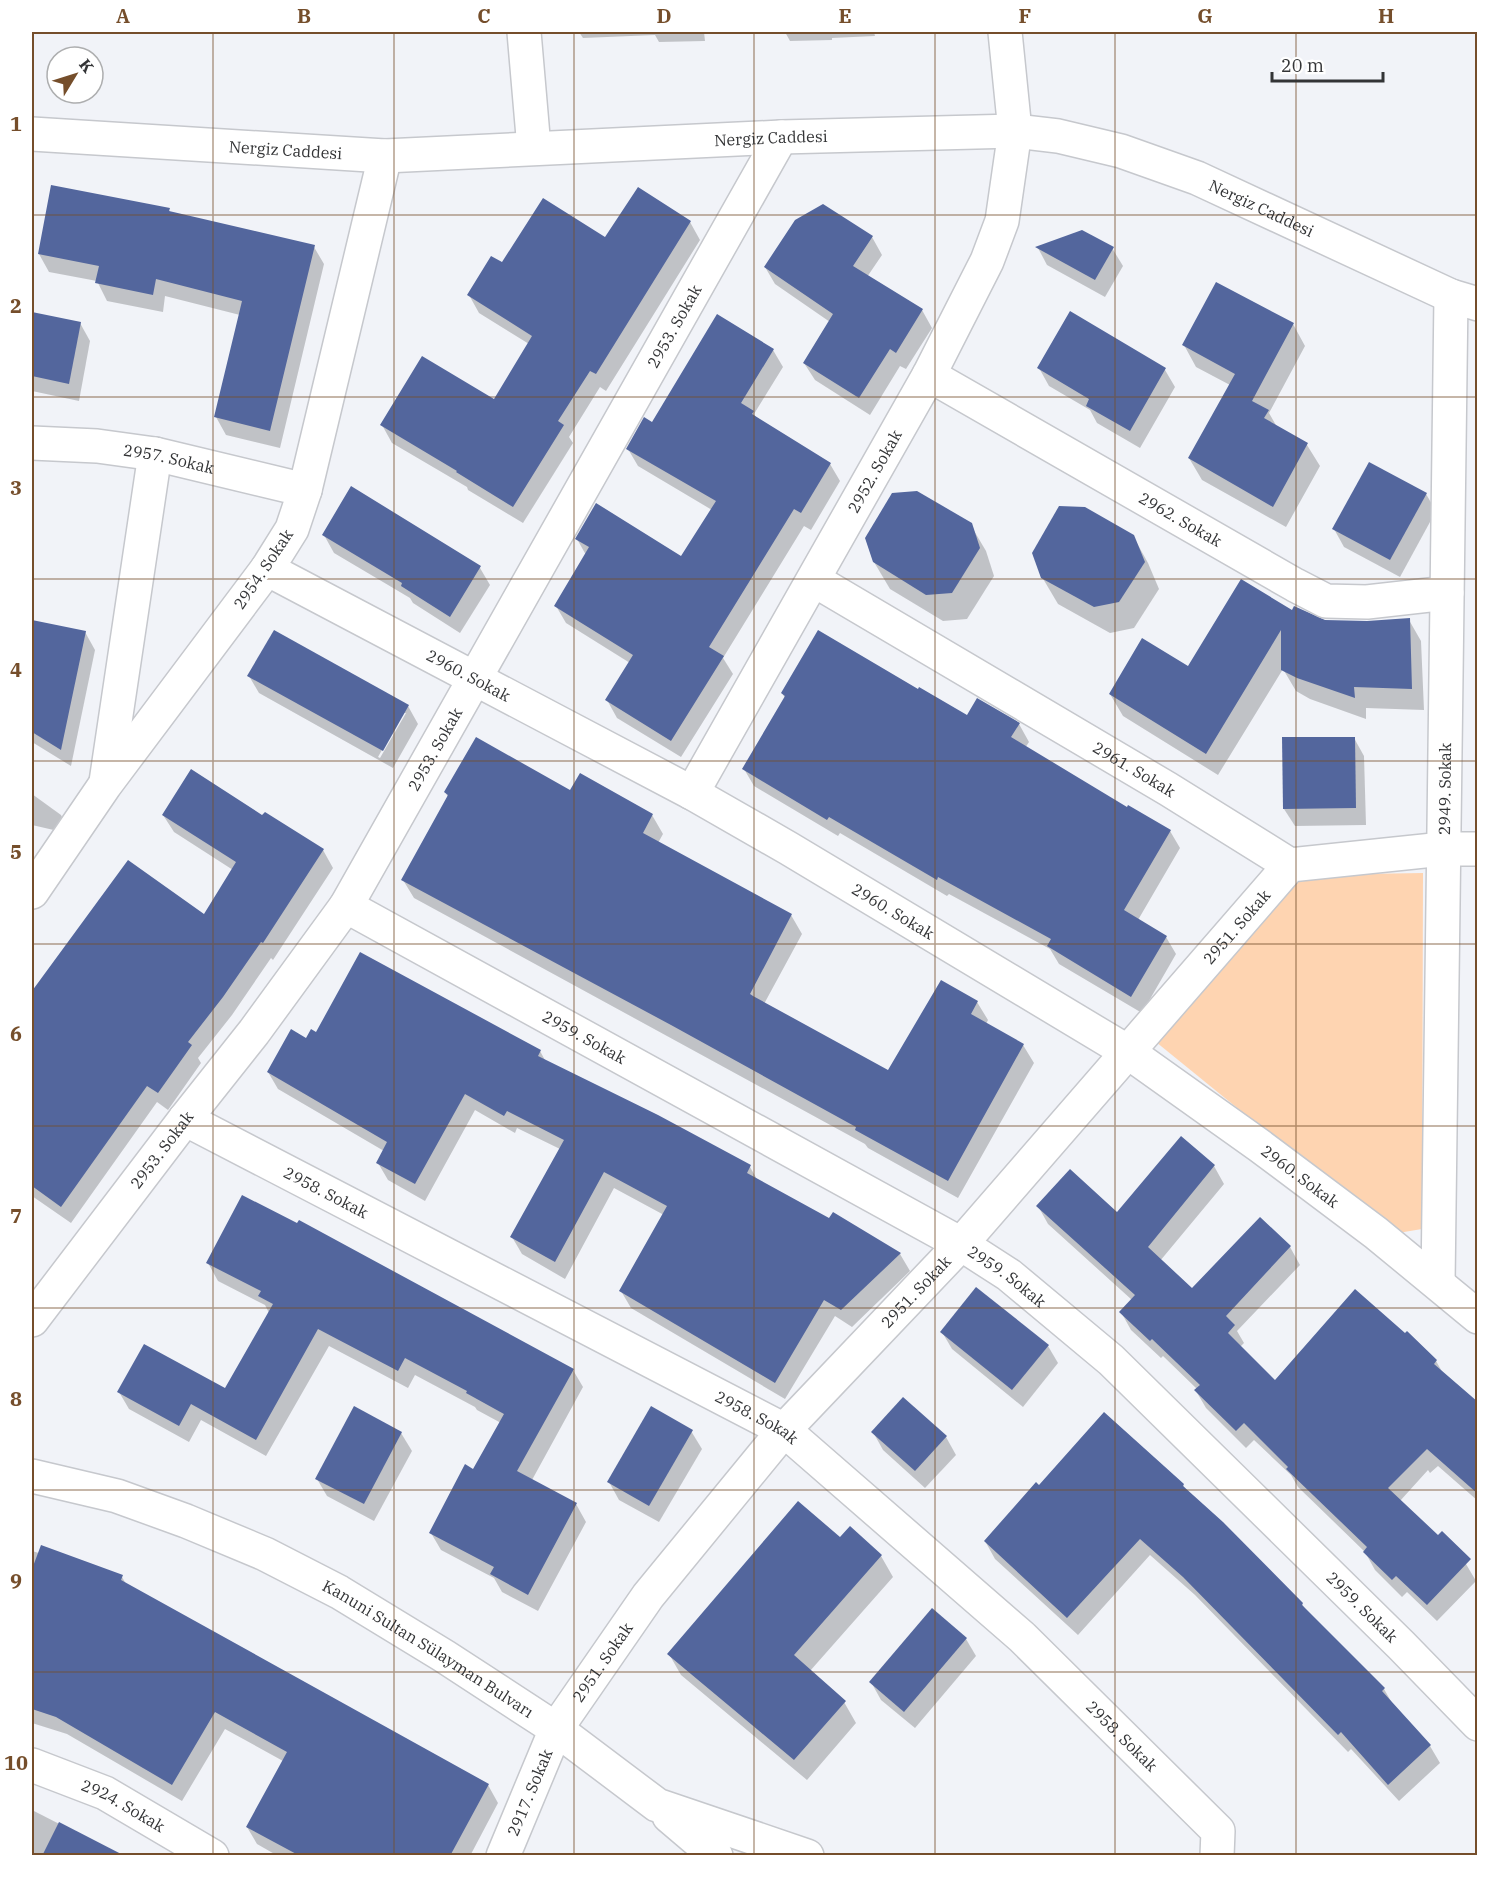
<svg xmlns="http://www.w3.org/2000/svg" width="1509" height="1887" viewBox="0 0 1509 1887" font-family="'IBM Plex Serif',serif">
  <rect width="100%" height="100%" fill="#f1f3f8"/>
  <polygon fill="#fed4b1" points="1423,873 1422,1229 1392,1234 1156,1042 1282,889 1303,875"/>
  <g fill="#0003" fill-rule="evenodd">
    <polygon points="579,32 704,32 705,41 659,42 655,35 583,38"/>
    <polygon points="785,32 874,32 875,36 832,38 832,40 790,41"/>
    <polygon points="169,209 170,213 314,247 324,264 280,448 226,435 216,417 240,315 165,296 163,312 107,301 97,281 49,272 39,254"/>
    <polygon points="690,222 700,240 606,391 600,387 569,437 573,443 523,523 468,490 467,487 392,443 382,425 495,401 529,344 479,313 469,295 502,264 606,239"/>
    <polygon points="872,237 882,255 867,277 922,310 932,328 906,369 900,366 870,415 815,380 804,363 830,322 775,284 765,267"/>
    <polygon points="1038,248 1112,248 1123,266 1105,297 1047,265"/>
    <polygon points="32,314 80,323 90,341 79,401 32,391"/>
    <polygon points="1293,324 1305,346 1269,413 1277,427 1307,445 1320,466 1286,527 1202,480 1189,458 1230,385 1196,367 1184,345"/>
    <polygon points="773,350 783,367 754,414 757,419 830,464 840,481 811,530 804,526 723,658 733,674 681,757 617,718 607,700 630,663 566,623 556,606 586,555 577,539 682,558 712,510 638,466 628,449 653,424"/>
    <polygon points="1039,368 1165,370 1175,387 1140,448 1097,423 1090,410 1049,386"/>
    <polygon points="1426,494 1436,511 1400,577 1344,547 1334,529"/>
    <polygon points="970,524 986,551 994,576 967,619 943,621 890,589 874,562"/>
    <polygon points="324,535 480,568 490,585 460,633 413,603 410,598 334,553"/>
    <polygon points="1133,536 1148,563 1159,589 1134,628 1110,633 1058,604 1042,577"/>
    <polygon points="1292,612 1325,621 1367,622 1409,620 1421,641 1424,710 1366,708 1366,719 1310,699 1296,691 1283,669 1218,775 1123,716 1110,694 1189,668"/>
    <polygon points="32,621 85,632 95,650 71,766 32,742"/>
    <path d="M249,676L408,706L418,724L393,768L259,693ZM403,713H406L380,758L378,757Z"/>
    <polygon points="782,693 1019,724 1029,742 1025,748 1128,809 1170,831 1180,848 1138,920 1166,937 1176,954 1142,1013 1059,964 1050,949 949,894 947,896 840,833 838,836 754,786 744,769 785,698"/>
    <polygon points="1354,738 1364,756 1366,825 1295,826 1284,809"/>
    <polygon points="445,792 570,792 652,815 663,834 658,843 791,915 802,934 764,1004 889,1072 977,1002 988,1020 986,1024 1023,1045 1034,1063 958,1198 868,1148 865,1144 414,898 403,880 448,797"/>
    <polygon points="32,794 61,815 71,834 32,825"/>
    <polygon points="265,814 323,850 333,868 273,960 271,958 232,1015 198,1058 201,1063 168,1110 157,1102 71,1223 32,1196 32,994 128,862 204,916 233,870 174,832 163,815 263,817"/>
    <polygon points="317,1034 540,1051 546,1062 750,1167 758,1181 830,1220 834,1214 900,1254 910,1271 852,1327 835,1316 785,1399 631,1308 621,1291 664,1215 614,1188 565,1279 522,1254 512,1237 560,1149 517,1128 515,1133 475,1110 425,1201 388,1180 378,1163 384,1151 278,1089 268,1072"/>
    <polygon points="1214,1166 1224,1184 1160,1261 1193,1290 1260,1219 1290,1247 1300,1265 1237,1331 1244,1343 1240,1347 1275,1382 1436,1361 1444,1375 1478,1404 1478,1501 1438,1466 1430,1473 1428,1470 1400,1501 1466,1564 1476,1581 1437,1621 1407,1592 1402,1597 1375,1570 1365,1552 1298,1487 1291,1475 1254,1440 1246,1448 1206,1408 1196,1391 1197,1389 1163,1356 1161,1358 1131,1330 1121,1312 1132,1300 1048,1224 1038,1206 1117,1214"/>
    <polygon points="208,1263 573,1370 583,1387 532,1480 576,1504 586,1522 538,1611 502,1592 494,1578 441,1550 431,1533 474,1471 501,1423 477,1410 475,1407 415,1375 408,1388 329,1346 266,1456 201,1420 189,1442 129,1409 119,1392 226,1390 269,1313 265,1305 218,1281"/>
    <polygon points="942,1332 1048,1346 1058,1363 1023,1407 952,1349"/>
    <polygon points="354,1408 401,1433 412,1451 374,1521 327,1496 317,1479"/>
    <polygon points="691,1431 702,1449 659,1522 619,1500 609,1482"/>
    <polygon points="873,1432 946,1437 956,1455 925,1488 883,1450"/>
    <polygon points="1183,1485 1186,1490 1302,1604 1307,1612 1384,1689 1392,1703 1430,1746 1440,1763 1399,1801 1351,1749 1348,1752 1195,1595 1150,1555 1078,1635 995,1559 985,1541 1039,1487"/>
    <polygon points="841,1539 881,1556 893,1577 810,1671 844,1702 856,1723 807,1780 681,1675 669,1654"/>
    <polygon points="32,1551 122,1577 126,1584 488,1785 498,1803 470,1856 278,1856 257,1844 247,1827 283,1761 225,1729 182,1801 67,1734 32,1723"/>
    <polygon points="966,1639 976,1656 915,1728 881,1700 871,1682"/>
    <polygon points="32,1810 122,1856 32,1856"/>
  </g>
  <g fill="#53669d">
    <polygon points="51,185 170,208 169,211 315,245 270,431 214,417 242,301 156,279 153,295 95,283 99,266 38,254"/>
    <polygon points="638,187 691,221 596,374 590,371 558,421 564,425 513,507 456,472 457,471 380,425 422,356 494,399 532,336 467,295 491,256 502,262 543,198 605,237"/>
    <polygon points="823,204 873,236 853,266 923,309 896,353 890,349 859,398 803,363 833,314 764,267 795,220"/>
    <polygon points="1082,230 1114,247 1095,280 1035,247"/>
    <polygon points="1216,282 1294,323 1252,401 1269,410 1264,418 1308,443 1273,507 1188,458 1235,374 1182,345"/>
    <polygon points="1070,311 1166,368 1130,431 1086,406 1089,399 1037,368"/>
    <polygon points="32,312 81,322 69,384 32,376"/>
    <polygon points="717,314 774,349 741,403 754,411 752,414 831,463 801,513 794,509 709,647 724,656 671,741 605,700 633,655 554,606 589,547 575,539 596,503 681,556 716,501 626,449 644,417 652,422"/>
    <polygon points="1369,462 1427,493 1390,560 1332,529"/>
    <polygon points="351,486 481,566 450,617 401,586 402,583 322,535"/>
    <polygon points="917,491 972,523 980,548 952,593 926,595 873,562 865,538 892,493"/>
    <polygon points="1059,506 1085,507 1134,535 1145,562 1119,602 1094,607 1041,578 1032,553"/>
    <polygon points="1241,579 1292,610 1294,606 1325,620 1367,621 1410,618 1412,689 1354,687 1355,698 1297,678 1281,670 1281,630 1206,754 1109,694 1142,638 1188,666"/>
    <polygon points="32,620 86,631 61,750 32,732"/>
    <polygon points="274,630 409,705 383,751 247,676"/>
    <polygon points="818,630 918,689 919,687 967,715 977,698 1020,723 1011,737 1127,807 1128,805 1171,830 1124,910 1167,936 1131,997 1047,946 1051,939 938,877 937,880 829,817 827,820 742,769 785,696 781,693"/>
    <polygon points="476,737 570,790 580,773 653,814 643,833 792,914 750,994 753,996 888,1070 941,980 978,1001 971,1014 1024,1044 948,1181 855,1130 856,1127 671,1025 401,880 448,795 444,792"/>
    <polygon points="1282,737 1355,737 1356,808 1283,809"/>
    <polygon points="191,769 262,815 265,812 324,849 263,943 261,942 223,997 188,1042 192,1045 158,1093 147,1086 61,1207 32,1186 32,991 128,860 204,914 236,862 162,815"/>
    <polygon points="360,952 541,1050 538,1056 658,1115 751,1165 747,1173 829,1218 833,1212 901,1253 841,1310 824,1300 775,1383 619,1291 667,1206 604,1172 555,1262 510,1237 564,1140 507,1111 504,1116 465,1094 415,1184 376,1163 387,1142 267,1072 291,1029 306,1038 311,1029 316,1032"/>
    <polygon points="1181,1136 1215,1165 1148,1247 1192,1288 1260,1217 1291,1246 1226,1316 1235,1325 1228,1333 1275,1380 1355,1289 1405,1333 1407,1331 1437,1360 1434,1364 1478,1402 1478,1494 1427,1449 1388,1488 1438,1535 1442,1531 1471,1559 1427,1605 1396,1576 1392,1580 1363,1552 1367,1547 1286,1469 1288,1467 1244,1423 1236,1431 1194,1390 1200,1385 1152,1339 1150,1341 1119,1312 1135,1295 1036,1206 1070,1169 1117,1212"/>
    <polygon points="242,1195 297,1223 299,1220 574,1369 517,1471 577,1503 528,1595 490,1574 494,1567 429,1533 465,1464 473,1469 504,1414 466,1393 467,1391 405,1358 398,1371 318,1329 256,1440 191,1404 179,1426 117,1392 144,1344 225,1388 273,1304 258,1296 261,1291 206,1263"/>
    <polygon points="976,1287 1049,1345 1012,1390 940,1332"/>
    <polygon points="903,1397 947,1436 915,1471 871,1432"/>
    <polygon points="354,1406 402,1432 364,1504 315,1479"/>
    <polygon points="651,1406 693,1430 649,1506 607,1482"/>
    <polygon points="1104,1412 1184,1484 1183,1486 1223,1522 1303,1603 1302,1605 1385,1688 1382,1691 1431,1745 1388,1785 1341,1732 1338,1735 1183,1577 1140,1539 1067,1618 984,1541 1036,1482 1039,1485"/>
    <polygon points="798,1501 840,1537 850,1526 882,1555 794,1655 846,1701 794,1760 667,1654"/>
    <polygon points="41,1545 123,1575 121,1580 489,1784 450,1856 300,1856 246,1827 287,1752 215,1712 172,1785 56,1717 32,1709 32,1569"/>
    <polygon points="932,1608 967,1638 904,1712 869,1682"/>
    <polygon points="59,1822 125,1856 42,1856"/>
  </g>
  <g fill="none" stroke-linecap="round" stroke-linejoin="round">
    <defs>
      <g id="street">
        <polyline points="524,32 534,148"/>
        <path id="s1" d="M929,375L1295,585L1326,601L1367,602L1447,593"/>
        <polyline points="305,490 385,156"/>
        <path id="s2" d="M814,580L1168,789L1290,865"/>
        <polyline points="106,782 155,454"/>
        <path id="s3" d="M692,793L929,375L987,261L1002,221L1015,131L1005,32"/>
        <polyline points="32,892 105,785 267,569"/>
        <path id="s4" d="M346,906L961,1244L1009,1275L1111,1360L1401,1645L1478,1724"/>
        <path id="s5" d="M185,1119L784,1430L1022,1637L1218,1831L1217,1856"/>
        <path id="s6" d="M1438,1283L1451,296"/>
        <path id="s7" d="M32,1320L185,1119L254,1032L346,906L781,137"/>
        <path id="s8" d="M32,1476L117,1496L186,1521L265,1554L339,1592L444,1656L556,1729L657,1805L807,1856"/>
        <path id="s9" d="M32,1765L105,1793L212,1856"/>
        <polyline points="669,1816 716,1856"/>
      </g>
      <g id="secondary">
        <path id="s10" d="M32,134L385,156L781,137L1015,131L1058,136L1121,151L1197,178L1451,296L1478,304"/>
        <path id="s11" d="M32,443L97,446L155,454L305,490L292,529L267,569L692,793L788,848L1128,1052L1260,1146L1376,1233L1478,1317"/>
        <path id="s12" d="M503,1856L556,1729L648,1596L784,1430L961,1244L1290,865L1443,849H1478"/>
      </g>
    </defs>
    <use href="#street" stroke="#c6c8cd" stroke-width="36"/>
    <use href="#secondary" stroke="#c6c8cd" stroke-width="36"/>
    <use href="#street" stroke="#fff" stroke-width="33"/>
    <use href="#secondary" stroke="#fff" stroke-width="33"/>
  </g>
  <path fill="none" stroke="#754e2b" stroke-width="1.5" stroke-opacity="0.55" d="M213,32V1856M394,32V1856M574,32V1856M754,32V1856M935,32V1856M1115,32V1856M1296,32V1856M32,215H1478M32,397H1478M32,579H1478M32,761H1478M32,944H1478M32,1126H1478M32,1308H1478M32,1490H1478M32,1672H1478"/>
  <g text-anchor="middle" stroke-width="6" stroke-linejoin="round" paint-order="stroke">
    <g font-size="16" fill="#333436" stroke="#fff">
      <text dy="6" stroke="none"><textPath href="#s10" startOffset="740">Nergiz Caddesi</textPath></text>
      <text dy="6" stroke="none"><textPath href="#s10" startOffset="254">Nergiz Caddesi</textPath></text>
      <text dy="6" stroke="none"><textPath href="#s10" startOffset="1244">Nergiz Caddesi</textPath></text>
      <text dy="6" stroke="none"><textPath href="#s7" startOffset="1186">2953. Sokak</textPath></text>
      <text dy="6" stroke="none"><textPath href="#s11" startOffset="138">2957. Sokak</textPath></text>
      <text dy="6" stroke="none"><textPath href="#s3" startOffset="370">2952. Sokak</textPath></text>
      <text dy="6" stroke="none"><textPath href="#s1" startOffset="290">2962. Sokak</textPath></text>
      <text transform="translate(263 569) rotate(-56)" y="6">2954. Sokak</text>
      <text dy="6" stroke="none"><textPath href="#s11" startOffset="594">2960. Sokak</textPath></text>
      <text dy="6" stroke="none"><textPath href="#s7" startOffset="700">2953. Sokak</textPath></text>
      <text dy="6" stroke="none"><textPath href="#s2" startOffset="372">2961. Sokak</textPath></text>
      <text dy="6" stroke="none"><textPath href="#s6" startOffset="494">2949. Sokak</textPath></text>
      <text dy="6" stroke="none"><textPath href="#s11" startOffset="1080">2960. Sokak</textPath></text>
      <text dy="6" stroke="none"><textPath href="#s12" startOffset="1191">2951. Sokak</textPath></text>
      <text dy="6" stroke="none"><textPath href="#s4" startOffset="272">2959. Sokak</textPath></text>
      <text dy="6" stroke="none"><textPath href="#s7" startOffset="214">2953. Sokak</textPath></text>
      <text dy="6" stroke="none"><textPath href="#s11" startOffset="1566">2960. Sokak</textPath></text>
      <text dy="6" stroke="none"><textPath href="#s5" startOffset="159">2958. Sokak</textPath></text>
      <text dy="6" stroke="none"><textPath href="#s4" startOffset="758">2959. Sokak</textPath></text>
      <text dy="6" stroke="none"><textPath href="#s12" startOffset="705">2951. Sokak</textPath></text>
      <text dy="6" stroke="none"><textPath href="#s5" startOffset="645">2958. Sokak</textPath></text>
      <text dy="6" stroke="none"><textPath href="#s4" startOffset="1244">2959. Sokak</textPath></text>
      <text dy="6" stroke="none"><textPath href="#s8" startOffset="435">Kanuni Sultan Sülayman Bulvarı</textPath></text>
      <text dy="6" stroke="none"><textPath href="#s12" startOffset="219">2951. Sokak</textPath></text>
      <text dy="6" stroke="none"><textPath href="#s5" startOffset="1131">2958. Sokak</textPath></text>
      <text dy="6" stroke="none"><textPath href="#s12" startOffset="69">2917. Sokak</textPath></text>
      <text dy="6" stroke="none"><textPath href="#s9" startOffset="100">2924. Sokak</textPath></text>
    </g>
  </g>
  <rect width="1509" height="1887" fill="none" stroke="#ffffff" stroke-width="66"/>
  <g transform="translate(75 75) rotate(52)"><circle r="28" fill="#ffffff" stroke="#adaeaf" stroke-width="1.5"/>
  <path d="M0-4.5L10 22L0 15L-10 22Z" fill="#754e2b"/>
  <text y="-9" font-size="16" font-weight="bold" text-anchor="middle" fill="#333436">K</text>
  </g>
  <path d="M1272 72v9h111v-9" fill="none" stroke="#333436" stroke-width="3"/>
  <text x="1281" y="72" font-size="18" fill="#333436" stroke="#ffffff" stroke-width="4.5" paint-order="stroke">20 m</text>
  <rect x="33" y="33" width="1443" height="1821" fill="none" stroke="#754e2b" stroke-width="2"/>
  <g font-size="20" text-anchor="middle" font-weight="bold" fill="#754e2b">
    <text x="123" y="23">A</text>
    <text x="304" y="23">B</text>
    <text x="484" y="23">C</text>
    <text x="664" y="23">D</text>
    <text x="845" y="23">E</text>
    <text x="1025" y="23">F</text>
    <text x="1205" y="23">G</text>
    <text x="1386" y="23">H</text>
    <text x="16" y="131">1</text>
    <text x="16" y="313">2</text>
    <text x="16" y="495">3</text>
    <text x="16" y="677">4</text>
    <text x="16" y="859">5</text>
    <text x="16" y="1041">6</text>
    <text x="16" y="1223">7</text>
    <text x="16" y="1406">8</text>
    <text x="16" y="1588">9</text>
    <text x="16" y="1770">10</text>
  </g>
</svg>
